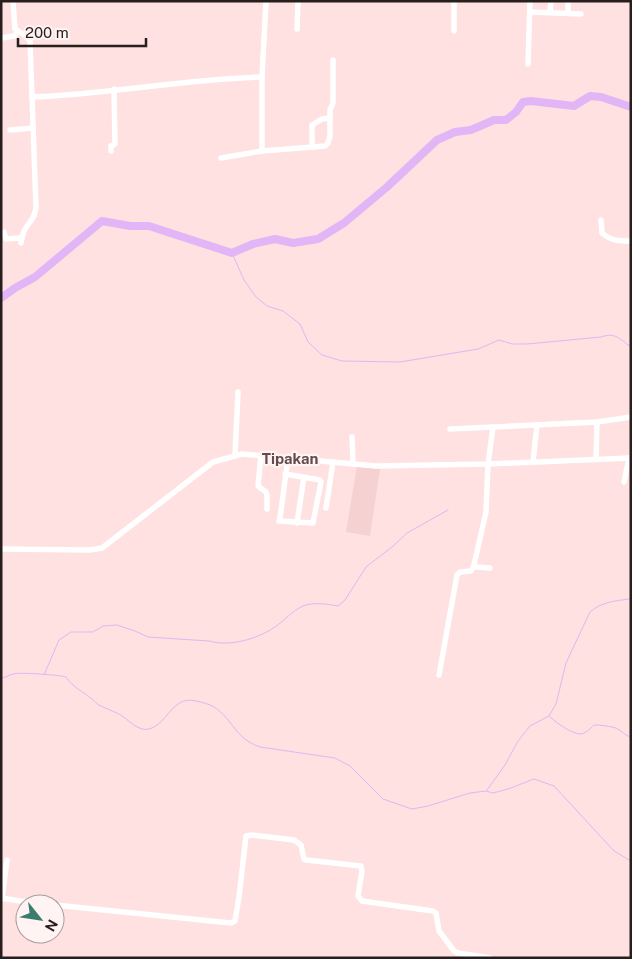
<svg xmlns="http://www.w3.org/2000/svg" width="632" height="959" viewBox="0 0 632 959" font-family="'Public Sans',sans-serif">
  <rect width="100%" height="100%" fill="#fee1e0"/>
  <polygon fill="#f6d1d1" points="357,466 380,469 370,536 346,532"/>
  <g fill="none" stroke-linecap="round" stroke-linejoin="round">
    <g stroke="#e2b5f7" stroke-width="1">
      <path d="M232,253L244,280L256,297L267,306L283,311L300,324L308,342L322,355L342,361L400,362L478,349L499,340L512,344H527L601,337C616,332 619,339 631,347"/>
      <path d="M44,675L59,640L71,632H93L103,626L117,625L135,631L148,637L209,641C230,647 257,639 275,627C285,620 292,611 303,606C313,602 327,604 338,606L345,600L366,567L392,547L407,533L448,510"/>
      <path d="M1,678C6,678 8,675 13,674C18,672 61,675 66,677C73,687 83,692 92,699C95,702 98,705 101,706C107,709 113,711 119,714C128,719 138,732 149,729C168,724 172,695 196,701C201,702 209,704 214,707C234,720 234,738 260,747L335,758L350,766L383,799L412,809L428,806L470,793L486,791L493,793L508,789L534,779L554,786L614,851L631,861"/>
      <path d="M550,717C557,723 570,733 580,734C585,734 590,729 594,725C601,725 609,726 616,728C622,731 625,736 631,737"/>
      <path d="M487,790L505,765L518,741L530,726L549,716L556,704L566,663L590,612C601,602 615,601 629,599L631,597"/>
    </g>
    <polyline stroke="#e2b5f7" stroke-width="8" points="1,298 15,288 35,277 102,221 130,226 149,226 232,253 253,244 275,239 293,243 318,239 344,223 387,187 437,140 455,132 471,130 494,120 506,120 516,112 523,102 531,101 574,106 590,96 601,97 631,107"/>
    <g stroke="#fff" stroke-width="5.5">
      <path d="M13,1L15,29L26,36L30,41L32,97C109,94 185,79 262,77"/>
      <polyline points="266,1 262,77 262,151 325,146 328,143 330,136 330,110 333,103 333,60"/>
      <polyline points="530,12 581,14"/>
      <polyline points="550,12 551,1"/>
      <polyline points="568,13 568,1"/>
      <polyline points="297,29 298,1"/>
      <polyline points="454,31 454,1"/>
      <polyline points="1,38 14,36 18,32"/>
      <polyline points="528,64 530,1"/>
      <polyline points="10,130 33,128"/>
      <polyline points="312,147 312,125 322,119 330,118"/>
      <polyline points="111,151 111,146 115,144 114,89"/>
      <polyline points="221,158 262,151"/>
      <path d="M601,220L602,233C611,241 619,241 631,241"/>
      <polyline points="4,232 6,239 22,238"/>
      <path d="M21,243C23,223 35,223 36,207L32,97"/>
      <polyline points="450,429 597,422 631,417"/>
      <polyline points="352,437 353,464"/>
      <polyline points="235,455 238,392"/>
      <polyline points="261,455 258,486 266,492 267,495 267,509"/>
      <polyline points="596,459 597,422"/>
      <polyline points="533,462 537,425"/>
      <polyline points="285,474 320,480 321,482 313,523 279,521 280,518 288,458"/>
      <polyline points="624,482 629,458"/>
      <polyline points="326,508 333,462"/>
      <polyline points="297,523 304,477"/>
      <polyline points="1,549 90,550 102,548 213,462 242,454 376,466 488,464 631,458"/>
      <polyline points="490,568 476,567 474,565 486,512 488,464 493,427"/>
      <polyline points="439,675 457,575 460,572 471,571 474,565"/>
      <polyline points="1,898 40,904"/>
      <polyline points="2,899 7,860"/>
      <polyline points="55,905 231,923 235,921 239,897 246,836 252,835 294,840 301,845 304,859 306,860 361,866 362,871 358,896 362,901 433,911 436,913 439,931 454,951 458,953 490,958"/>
    </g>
  </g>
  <g text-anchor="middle" stroke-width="4.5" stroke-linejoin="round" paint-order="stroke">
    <g font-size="15" font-weight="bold" fill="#644c4c" stroke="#fff3f3">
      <text x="290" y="464">Tipakan</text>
    </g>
  </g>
  <rect width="632" height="959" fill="none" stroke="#281e1e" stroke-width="5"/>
  <g transform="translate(40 919) rotate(120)"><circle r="24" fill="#fff3f3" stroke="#a99e9e"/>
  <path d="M0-4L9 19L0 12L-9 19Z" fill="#3a7d6f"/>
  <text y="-8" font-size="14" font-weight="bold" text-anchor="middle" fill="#281e1e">N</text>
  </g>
  <path d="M18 38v8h128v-8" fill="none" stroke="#281e1e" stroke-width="2.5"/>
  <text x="25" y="38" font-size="15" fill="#281e1e" stroke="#fff3f3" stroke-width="4" paint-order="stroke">200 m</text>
</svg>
